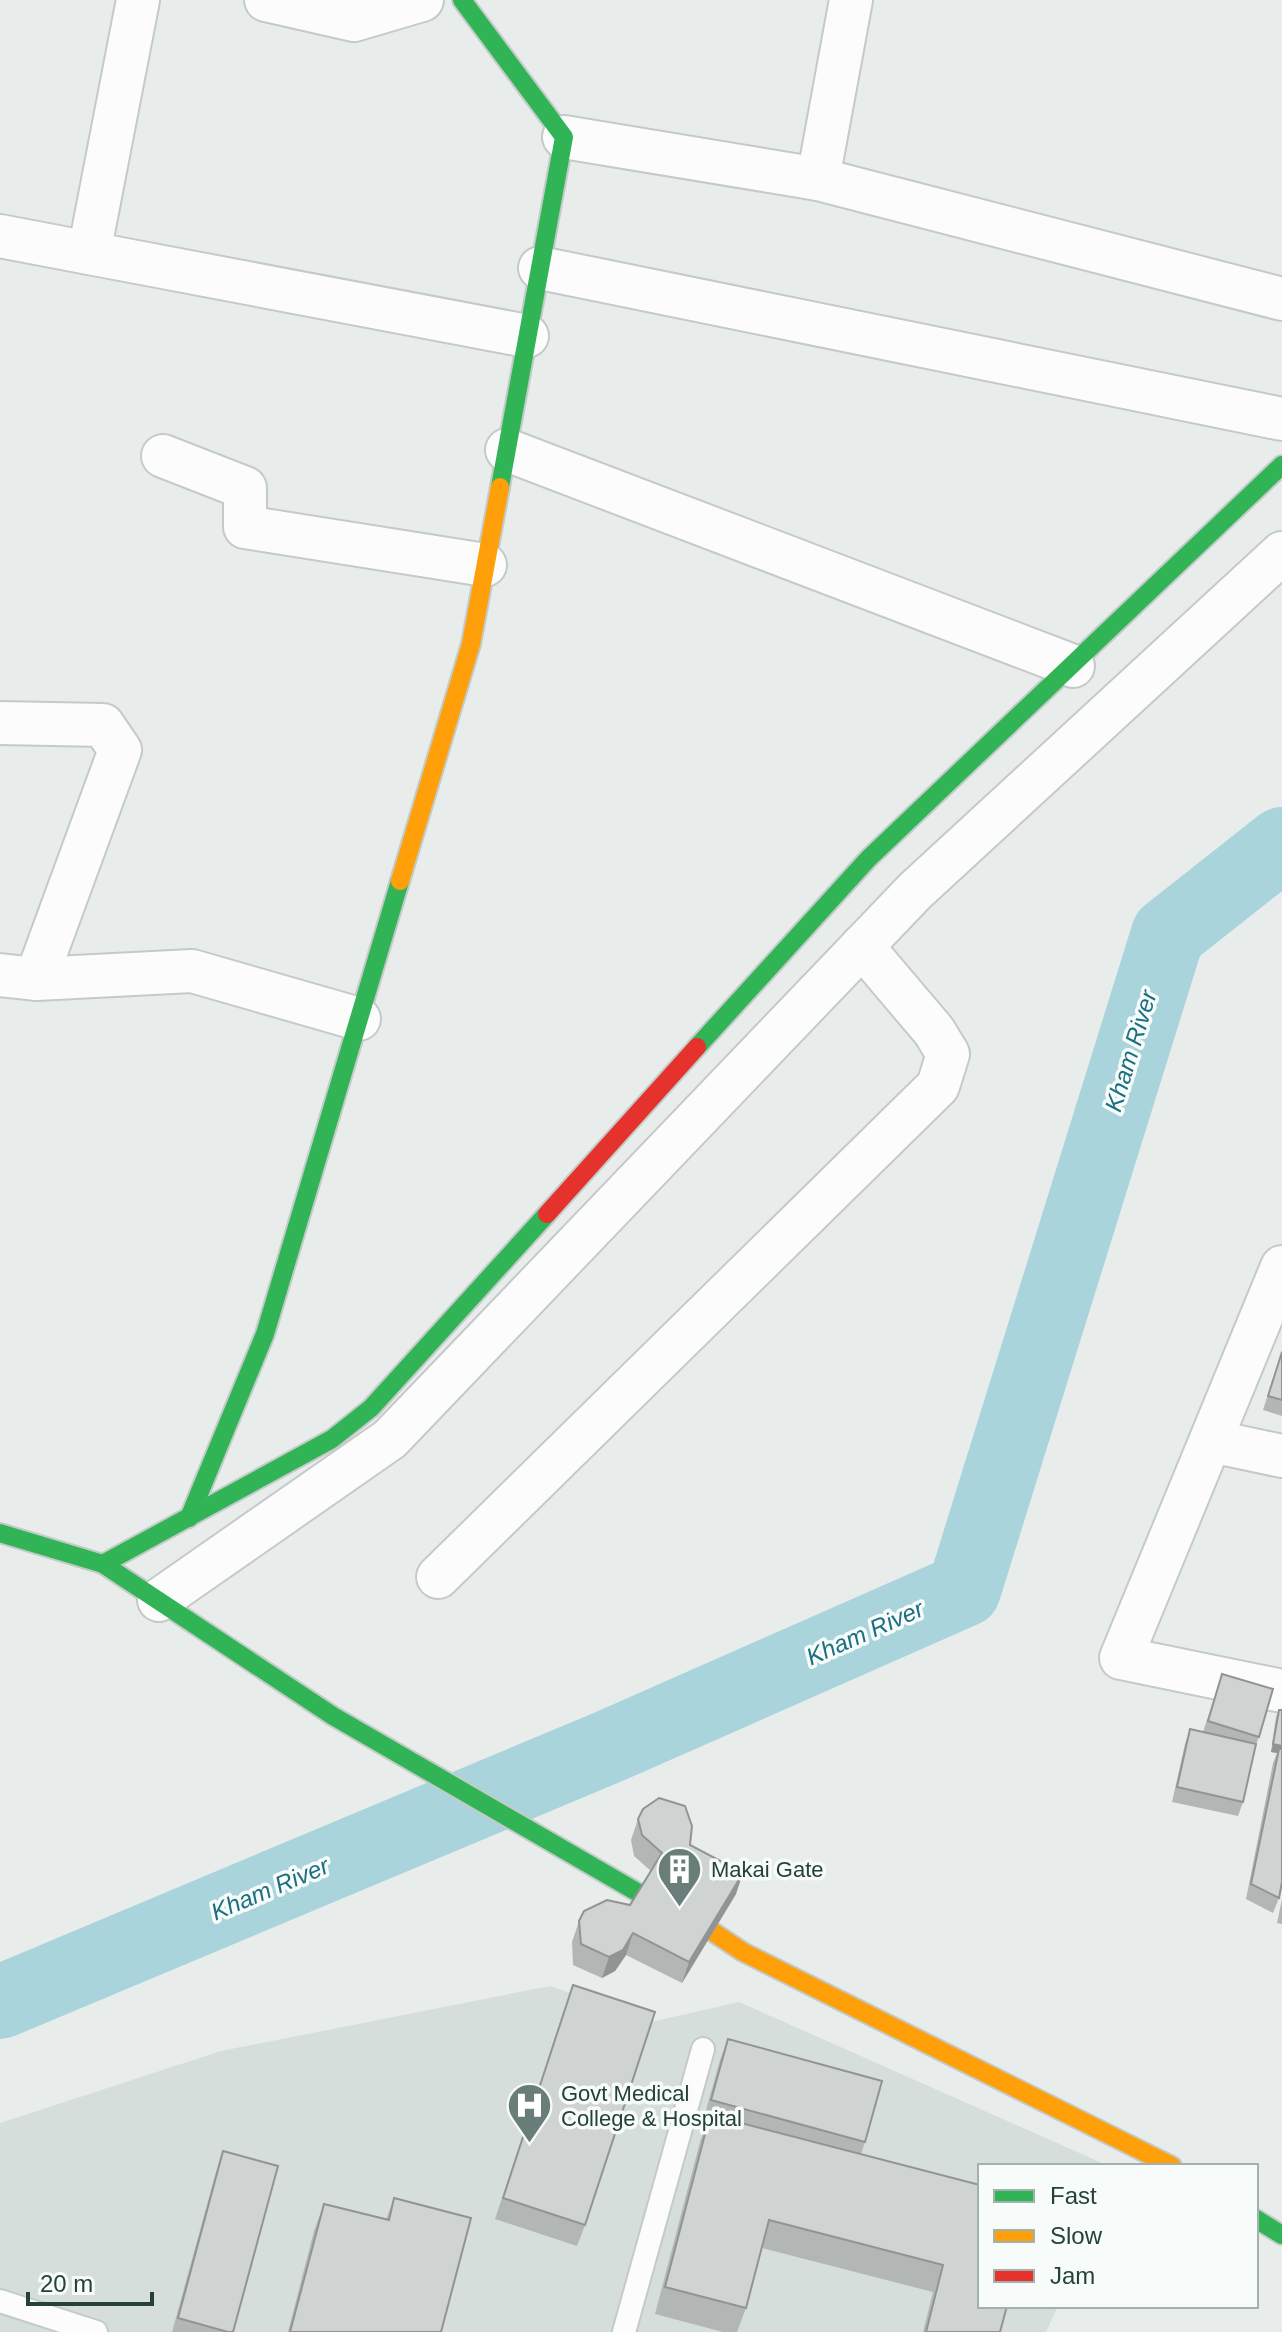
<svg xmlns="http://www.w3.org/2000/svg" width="1282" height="2332" viewBox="0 0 1282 2332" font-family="Arial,sans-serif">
  <rect width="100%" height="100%" fill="#e8edeb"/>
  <polygon fill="#d6dedb" points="550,1986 655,2021 739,2002 1109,2166 980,2166 980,2306 1058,2306 1046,2332 0,2332 0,2123 221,2051"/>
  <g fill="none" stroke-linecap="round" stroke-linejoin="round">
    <polyline stroke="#a9d4db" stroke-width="74" points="0,2002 608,1747 964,1590 1168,934 1282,844"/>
    <defs>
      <g id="lane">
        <polyline points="0,2301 96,2332"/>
        <polyline points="624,2332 703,2049"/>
      </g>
      <g id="street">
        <polyline points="138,0 89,253 527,336"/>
        <polyline points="266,0 354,20 422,0"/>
        <polyline points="564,137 818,179 1282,299"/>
        <polyline points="818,179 851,0"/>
        <polyline points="0,236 89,253"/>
        <polyline points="540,268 1282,419"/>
        <polyline points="507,450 1073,666"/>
        <polyline points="163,456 245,488 245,527 485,565"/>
        <polyline points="0,723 103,725 120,750 36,979"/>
        <polyline points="0,975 36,979 192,971 359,1019"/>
        <polyline points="1282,1267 1121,1658 1282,1691"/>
        <polyline points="1211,1441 1282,1456"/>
        <polyline points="438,1577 938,1086 948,1054 934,1031 862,946"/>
        <polyline points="159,1600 390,1439 915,891 1282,553"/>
      </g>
      <g id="fast">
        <polyline points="462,0 564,137 500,487"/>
        <polyline points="697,1047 868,859 1282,465"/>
        <polyline points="189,1518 265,1334 400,881"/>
        <polyline points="0,1533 103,1564 333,1716 642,1895"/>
        <polyline points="103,1564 332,1439 371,1408 547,1214"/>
        <polyline points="1256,2219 1282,2235"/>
      </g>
      <g id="slow">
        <polyline points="400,881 471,644 500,487"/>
        <polyline points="713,1932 743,1952 1172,2166"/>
      </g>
      <polyline id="jam" points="547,1214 697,1047"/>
    </defs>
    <use href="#lane" stroke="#c5cac8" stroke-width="26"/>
    <use href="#street" stroke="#c5cac8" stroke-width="46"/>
    <use href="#fast" stroke="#c3cbc8" stroke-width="22"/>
    <use href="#slow" stroke="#c3cbc8" stroke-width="22"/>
    <use href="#jam" stroke="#c3cbc8" stroke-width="22"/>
    <use href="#lane" stroke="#fcfcfc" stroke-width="22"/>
    <use href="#street" stroke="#fcfcfc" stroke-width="42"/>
    <use href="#fast" stroke="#30b455" stroke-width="18"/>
    <use href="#slow" stroke="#ff9f0a" stroke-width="18"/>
    <use href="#jam" stroke="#e5322d" stroke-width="18"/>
  </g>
  <g fill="#b2b6b5">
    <polygon points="1282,1350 1282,1416 1263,1410"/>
    <polygon points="1222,1674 1259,1737 1255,1747 1243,1802 1238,1816 1172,1802 1185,1744 1190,1729 1203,1732"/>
    <polygon points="1279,1710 1279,1898 1273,1913 1246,1899 1273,1763 1277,1753 1271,1752 1276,1717"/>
    <polygon points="638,1819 690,1845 736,1894 682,1983 626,1955 615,1971 602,1978 573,1965 572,1942 579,1921 630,1905 651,1871 634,1856 631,1840"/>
    <polygon points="1282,1899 1282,1924 1277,1923"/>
    <polygon points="573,1985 585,2225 577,2246 495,2219"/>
    <polygon points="728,2039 865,2142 861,2154 1000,2332 923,2332 933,2292 762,2248 746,2308 737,2332 723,2332 655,2314 700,2142 707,2122 703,2121 720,2060"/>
    <polygon points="223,2151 233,2332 172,2332 216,2172"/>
    <polygon points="394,2198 441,2332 288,2332 314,2231 324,2204 386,2220"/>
  </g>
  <g fill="#919493">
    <polygon points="1273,1744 1282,1746 1282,1754 1279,1749 1277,1753 1271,1752"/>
    <polygon points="743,1873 736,1894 682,1983 689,1962"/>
    <polygon points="633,1933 626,1955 615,1971 602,1978 609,1957"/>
  </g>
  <g fill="#cfd4d2" stroke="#919493" stroke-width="2">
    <polygon points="1282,1352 1282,1400 1268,1396"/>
    <polygon points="1222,1674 1273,1689 1259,1737 1208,1721"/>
    <polygon points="1279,1710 1282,1710 1282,1746 1273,1744"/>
    <polygon points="1190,1729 1256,1744 1243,1802 1177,1787"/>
    <polygon points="1279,1749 1282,1749 1282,1882 1279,1898 1251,1884"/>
    <polygon points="659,1798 685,1806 692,1826 690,1845 743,1873 689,1962 633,1933 623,1950 609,1957 581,1944 579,1921 584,1911 607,1900 630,1905 662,1853 642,1835 638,1819 643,1809"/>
    <polygon points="573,1985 655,2012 585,2225 503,2198"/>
    <polygon points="728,2039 882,2081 865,2142 711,2100"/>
    <polygon points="710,2115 980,2185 980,2306 1007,2306 1000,2332 926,2332 943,2265 769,2220 746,2308 665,2287"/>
    <polygon points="223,2151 278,2166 233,2332 228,2332 178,2318"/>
    <polygon points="394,2198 471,2218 441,2332 290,2332 324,2204 389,2220"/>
  </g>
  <defs>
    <symbol id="building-pin" viewBox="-11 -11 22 30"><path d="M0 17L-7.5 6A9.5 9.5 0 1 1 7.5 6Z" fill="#697e78" stroke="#f7fbf9"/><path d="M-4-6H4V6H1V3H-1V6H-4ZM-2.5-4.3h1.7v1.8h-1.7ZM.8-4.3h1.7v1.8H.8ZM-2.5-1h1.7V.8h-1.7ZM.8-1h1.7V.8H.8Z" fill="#fff"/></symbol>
    <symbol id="hospital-pin" viewBox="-11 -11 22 30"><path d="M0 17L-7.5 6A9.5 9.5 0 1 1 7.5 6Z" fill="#697e78" stroke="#f7fbf9"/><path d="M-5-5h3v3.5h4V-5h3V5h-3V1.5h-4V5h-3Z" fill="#fff"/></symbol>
  </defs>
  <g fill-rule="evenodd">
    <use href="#building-pin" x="654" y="1844" width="51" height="69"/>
    <use href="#hospital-pin" x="504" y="2080" width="51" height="69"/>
  </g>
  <g text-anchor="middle" stroke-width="7" stroke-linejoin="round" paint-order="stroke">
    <g font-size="22" fill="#24423a" stroke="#f7fbf9" text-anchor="start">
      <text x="711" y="1877">Makai Gate</text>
      <text x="561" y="2101">Govt Medical<tspan x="561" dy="25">College &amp; Hospital</tspan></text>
    </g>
    <g font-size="24" font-style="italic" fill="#1c6f80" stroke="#f7fbf9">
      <text transform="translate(1131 1051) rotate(-73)" y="8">Kham River</text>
      <text transform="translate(865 1633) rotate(-24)" y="8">Kham River</text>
      <text transform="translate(270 1889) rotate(-23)" y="8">Kham River</text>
    </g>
  </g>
  <rect x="978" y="2164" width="280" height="144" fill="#f7fbf9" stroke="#a3b1ad" stroke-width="2"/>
  <rect x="994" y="2190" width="40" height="12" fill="#30b455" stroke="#a3b1ad" stroke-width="2"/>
  <text x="1050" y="2204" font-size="24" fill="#24423a">Fast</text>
  <rect x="994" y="2230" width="40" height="12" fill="#ff9f0a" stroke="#a3b1ad" stroke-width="2"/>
  <text x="1050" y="2244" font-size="24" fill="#24423a">Slow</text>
  <rect x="994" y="2270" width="40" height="12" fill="#e5322d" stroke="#a3b1ad" stroke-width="2"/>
  <text x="1050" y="2284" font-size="24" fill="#24423a">Jam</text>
  <path d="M28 2292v12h124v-12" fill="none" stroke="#24423a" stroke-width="4"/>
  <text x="40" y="2292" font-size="24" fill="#24423a" stroke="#f7fbf9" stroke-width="6" paint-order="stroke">20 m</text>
</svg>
